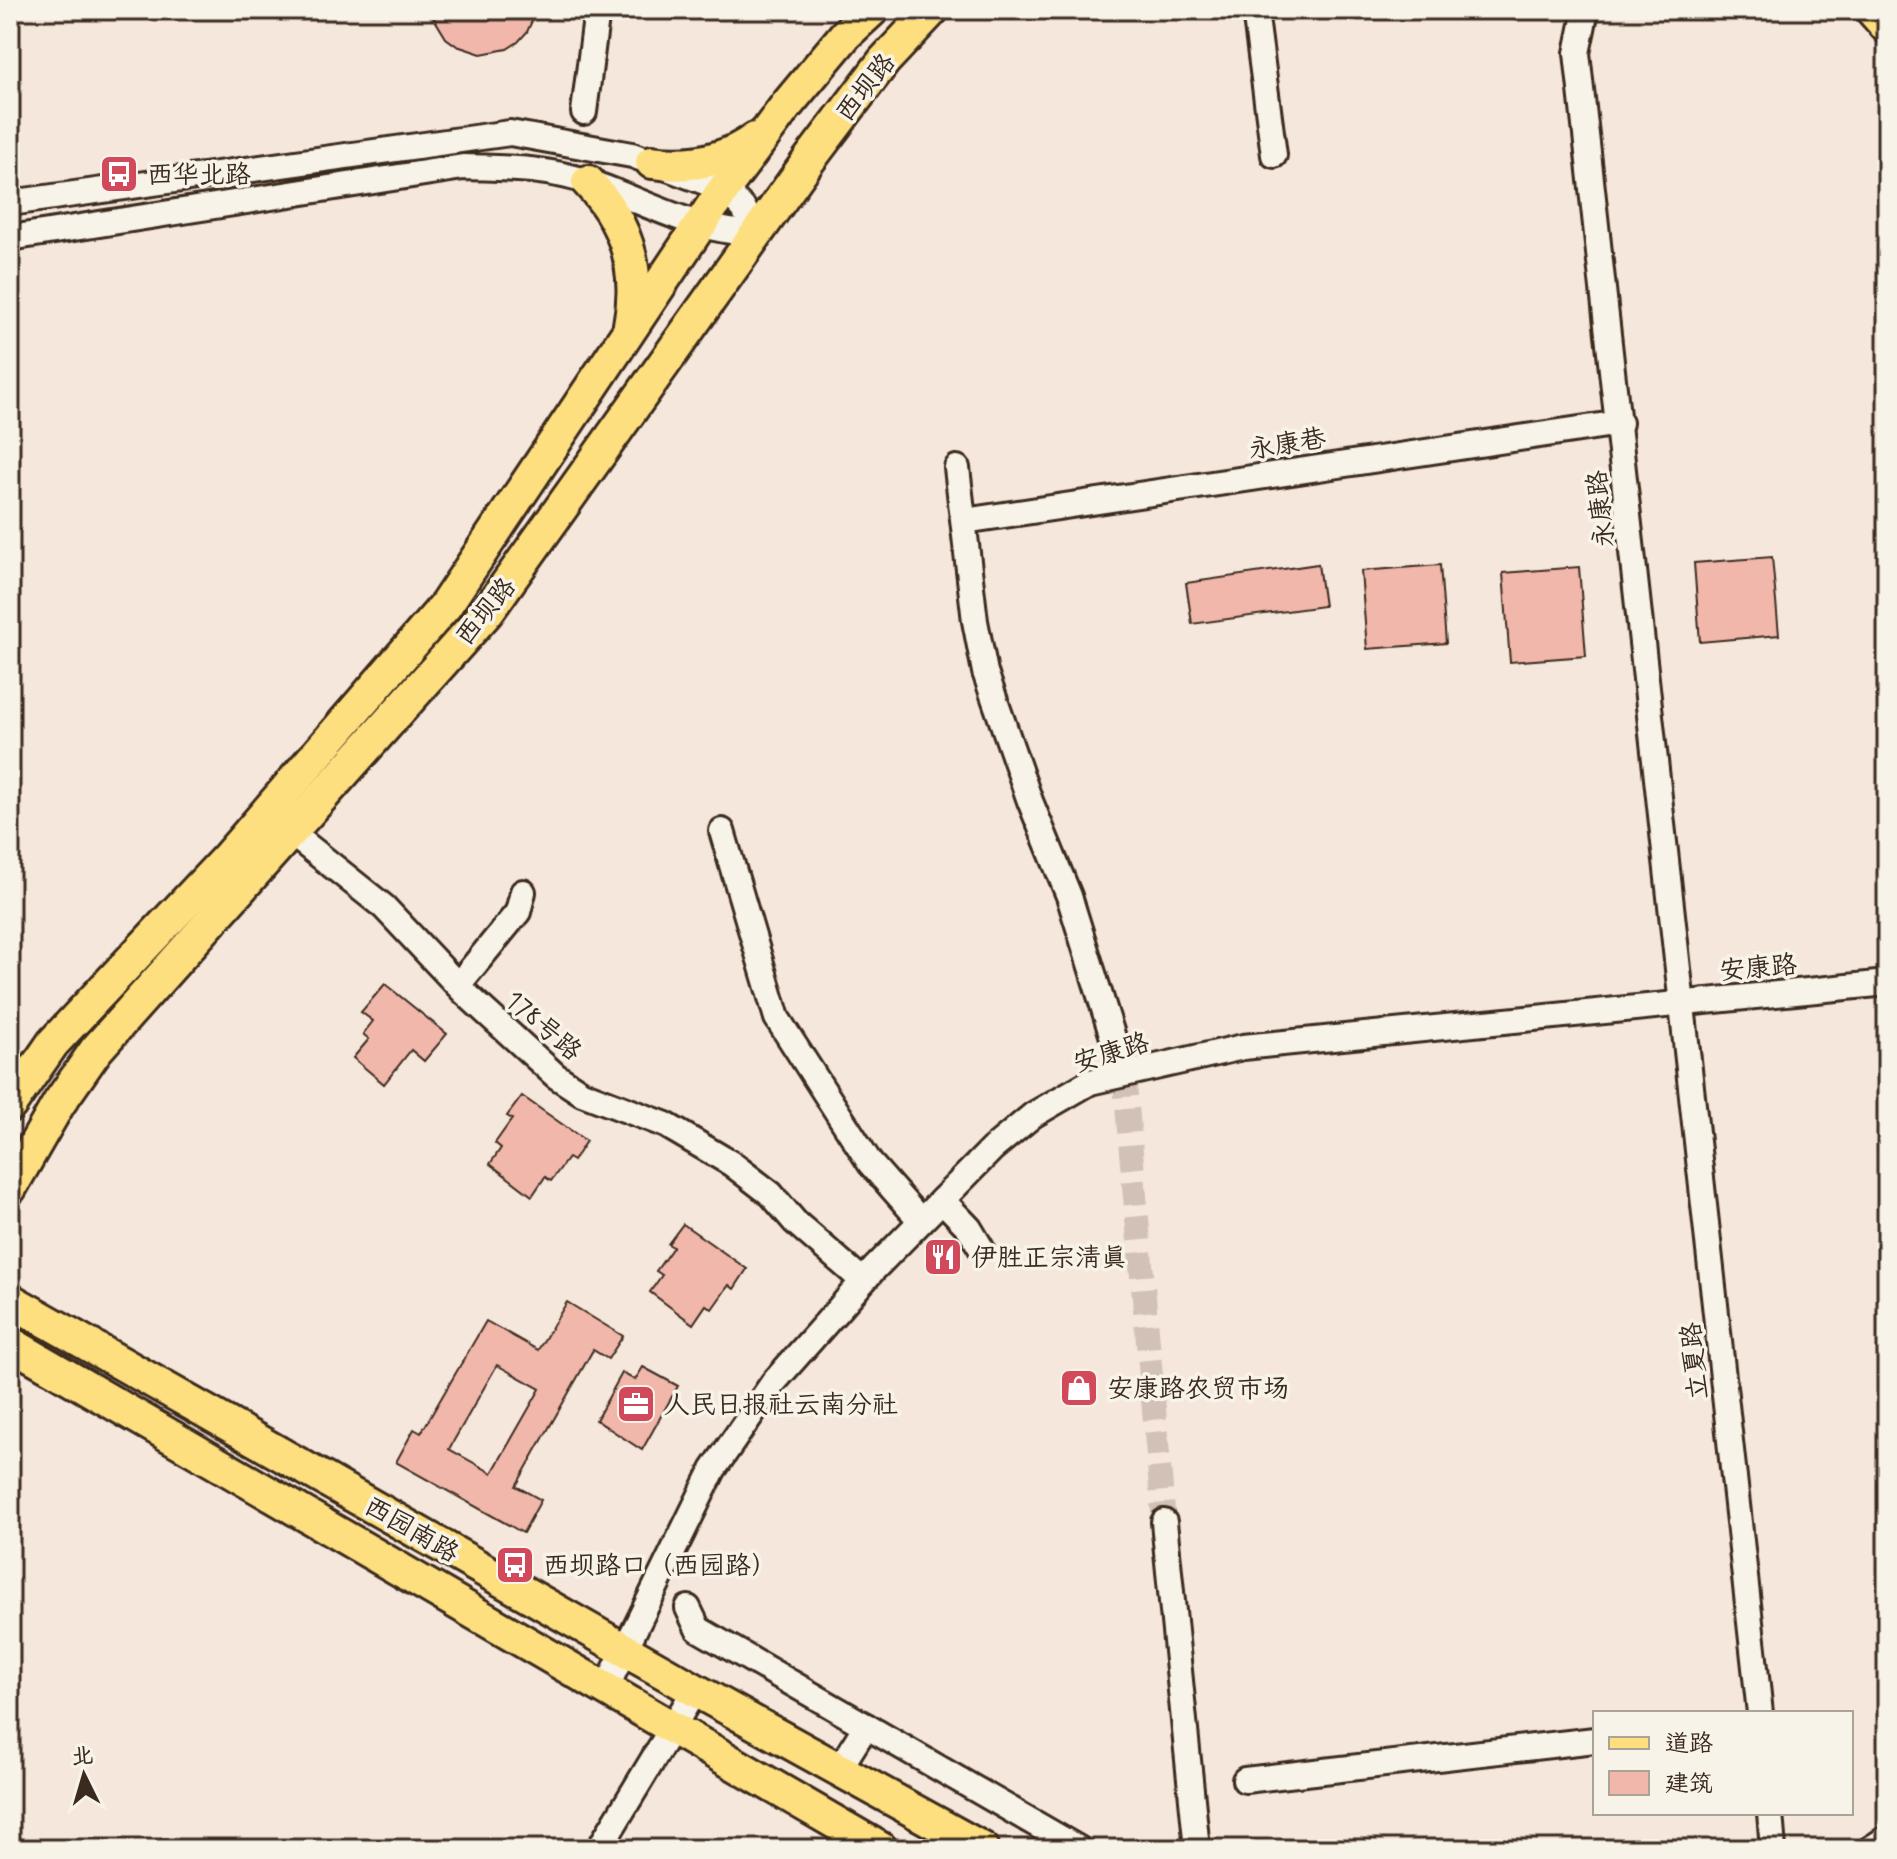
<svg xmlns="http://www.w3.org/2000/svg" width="1897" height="1859" viewBox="0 0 1897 1859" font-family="Mynerve,'LXGW WenKai TC',sans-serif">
  <rect width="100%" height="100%" fill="#f6e7dc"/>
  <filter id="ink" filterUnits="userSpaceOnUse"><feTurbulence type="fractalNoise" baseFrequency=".0125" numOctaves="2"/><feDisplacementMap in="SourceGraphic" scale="16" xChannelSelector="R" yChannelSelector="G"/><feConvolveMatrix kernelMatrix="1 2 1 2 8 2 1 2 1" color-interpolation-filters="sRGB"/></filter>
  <g filter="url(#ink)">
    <g fill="#f1b7ab" stroke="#3b2a1e" stroke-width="2" fill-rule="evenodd">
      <polygon points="429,10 537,10 527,32 518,42 507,49 481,54 457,46 446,38"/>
      <polygon points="1772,557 1779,635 1700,642 1694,563"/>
      <polygon points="1318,564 1324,606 1192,624 1186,583"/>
      <polygon points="1440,565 1446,643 1367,649 1361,571"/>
      <polygon points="1579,567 1586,656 1510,662 1503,573"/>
      <polygon points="385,984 447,1034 424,1061 411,1050 384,1084 353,1058 369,1039 363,1034 373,1021 361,1012"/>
      <polygon points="522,1096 586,1141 573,1161 568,1158 551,1181 545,1177 532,1196 490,1164 501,1148 495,1143 512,1119 507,1116"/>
      <polygon points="683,1224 747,1269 734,1289 729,1285 712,1309 706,1305 693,1324 650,1292 662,1275 656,1271 673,1247 668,1244"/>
      <path d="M567,1302L623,1336L608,1359L593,1350L516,1486L541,1500L523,1533L396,1462L414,1429L421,1433L486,1321L538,1350ZM497,1365L540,1389L492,1473L449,1449Z"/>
      <polygon points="643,1367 678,1386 642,1450 596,1420 622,1373 635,1380"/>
    </g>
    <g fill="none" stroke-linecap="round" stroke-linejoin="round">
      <polyline stroke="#d1c1b6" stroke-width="24" stroke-dasharray="24 12" stroke-linecap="butt" points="1124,1073 1164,1522"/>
      <defs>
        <g id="minor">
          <polyline points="1255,10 1274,155"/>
          <polyline points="1586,10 1577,53 1760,1713"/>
          <polyline points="584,112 597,10"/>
          <path d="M10,203L510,133L632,155L724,189L744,209L755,233C699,233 644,201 591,183C549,168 508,168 463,167L10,238"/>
          <polyline points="957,468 975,621 985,672 1030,801 1069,896 1124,1073"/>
          <polyline points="964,521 1620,423"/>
          <polyline points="722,831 777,1018 870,1163 921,1221"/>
          <polyline points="290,832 384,907 465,993 556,1076 582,1093 666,1125 732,1164 771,1194 795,1222 863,1281"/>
          <polyline points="458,985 518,912 523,892"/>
          <polyline points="942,1200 969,1228 981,1248"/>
          <polyline points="1164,1522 1197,1849"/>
          <polyline points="688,1608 698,1629 1079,1849"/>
          <polyline points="605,1690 713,1470 773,1383 874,1269 992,1149 1033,1115 1090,1082 1243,1047 1887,983"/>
          <polyline points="839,1769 866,1726"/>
          <polyline points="1245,1780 1595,1740"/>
          <polyline points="1770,1813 1773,1849"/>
          <polyline points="599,1849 695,1690"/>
          <polyline points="1870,1849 1887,1838"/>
        </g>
        <g id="major">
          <polyline points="1872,10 1887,27"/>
          <path d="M652,162C689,167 724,162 755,139"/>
          <path d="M588,182C626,222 641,270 630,325"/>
          <polyline points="10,1105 53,1043 228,857 445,606 724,189 786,106 846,34 872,10"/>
          <polyline points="10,1188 59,1103 96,1050 487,612 809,160 884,61 932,10"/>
          <polyline points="10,1300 695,1690 983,1849"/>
          <polyline points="10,1343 881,1849"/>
        </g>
      </defs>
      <use href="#minor" stroke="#3b2a1e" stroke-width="30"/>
      <use href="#major" stroke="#3b2a1e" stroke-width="38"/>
      <use href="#minor" stroke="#f7f3e8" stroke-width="24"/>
      <use href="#major" stroke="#fedf80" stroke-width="32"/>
    </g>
  </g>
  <defs>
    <symbol id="bus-square" viewBox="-11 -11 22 22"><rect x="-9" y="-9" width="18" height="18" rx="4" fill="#d1495b" stroke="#f7f3e8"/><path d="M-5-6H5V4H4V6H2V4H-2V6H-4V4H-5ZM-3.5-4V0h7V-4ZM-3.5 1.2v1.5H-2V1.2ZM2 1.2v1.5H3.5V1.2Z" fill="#fff"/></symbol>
    <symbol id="restaurant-square" viewBox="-11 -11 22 22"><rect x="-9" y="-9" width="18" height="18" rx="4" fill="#d1495b" stroke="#f7f3e8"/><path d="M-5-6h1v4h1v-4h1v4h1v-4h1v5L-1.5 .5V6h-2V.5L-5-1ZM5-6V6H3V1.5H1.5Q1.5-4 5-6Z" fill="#fff"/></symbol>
    <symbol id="shop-square" viewBox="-11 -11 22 22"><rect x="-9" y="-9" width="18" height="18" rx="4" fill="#d1495b" stroke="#f7f3e8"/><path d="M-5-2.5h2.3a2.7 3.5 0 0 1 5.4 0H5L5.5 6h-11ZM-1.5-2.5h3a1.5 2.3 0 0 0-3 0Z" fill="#fff"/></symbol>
    <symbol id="office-square" viewBox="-11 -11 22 22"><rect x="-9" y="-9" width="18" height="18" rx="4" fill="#d1495b" stroke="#f7f3e8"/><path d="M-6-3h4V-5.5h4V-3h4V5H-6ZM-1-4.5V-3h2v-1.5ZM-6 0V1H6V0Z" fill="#fff"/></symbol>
  </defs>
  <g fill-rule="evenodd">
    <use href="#bus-square" x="97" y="152" width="44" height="44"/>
    <use href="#restaurant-square" x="921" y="1235" width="44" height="44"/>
    <use href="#shop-square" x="1057" y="1366" width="44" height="44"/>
    <use href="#office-square" x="614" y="1382" width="44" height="44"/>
    <use href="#bus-square" x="493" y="1543" width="44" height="44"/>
  </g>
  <g text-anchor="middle" stroke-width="7" stroke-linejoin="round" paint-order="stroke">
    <g font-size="26" fill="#3b2a1e" stroke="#f7f3e8">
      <text transform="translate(865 87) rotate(-52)" y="9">西坝路</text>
      <text transform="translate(1287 443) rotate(-9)" y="9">永康巷</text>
      <text transform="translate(1600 509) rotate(-96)" y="9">永康路</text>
      <text transform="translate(485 611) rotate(-51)" y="9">西坝路</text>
      <text transform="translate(1758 967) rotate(-5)" y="9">安康路</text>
      <text transform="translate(544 1025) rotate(41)" y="9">178号路</text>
      <text transform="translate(1111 1052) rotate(-17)" y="9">安康路</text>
      <text transform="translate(1694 1361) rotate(-96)" y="9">立夏路</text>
      <text transform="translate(412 1529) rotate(30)" y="9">西园南路</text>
    </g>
    <g font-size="26" fill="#3b2a1e" stroke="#f7f3e8" text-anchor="start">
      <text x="147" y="183">西华北路</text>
      <text x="971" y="1266">伊胜正宗清真</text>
      <text x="1107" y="1397">安康路农贸市场</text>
      <text x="664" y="1413">人民日报社云南分社</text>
      <text x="543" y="1574">西坝路口（西园路）</text>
    </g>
  </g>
  <rect width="1897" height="1859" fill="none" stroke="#f7f3e8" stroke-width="40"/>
  <rect x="20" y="20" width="1857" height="1819" fill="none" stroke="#3b2a1e" stroke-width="3" filter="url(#ink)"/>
  <rect x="1593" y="1711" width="260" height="104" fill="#f7f3e8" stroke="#aca397" stroke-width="2"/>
  <rect x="1609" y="1737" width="40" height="12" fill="#fedf80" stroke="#aca397" stroke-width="2"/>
  <text x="1665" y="1751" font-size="24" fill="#3b2a1e">道路</text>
  <rect x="1609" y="1771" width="40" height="24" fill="#f1b7ab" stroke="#aca397" stroke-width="2"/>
  <text x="1665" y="1791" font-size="24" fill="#3b2a1e">建筑</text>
  <g transform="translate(84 1775) rotate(355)" stroke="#f7f3e8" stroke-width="6" paint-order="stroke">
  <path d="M0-6L14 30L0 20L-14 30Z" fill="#3b2a1e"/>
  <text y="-12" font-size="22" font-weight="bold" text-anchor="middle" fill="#3b2a1e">北</text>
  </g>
</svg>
